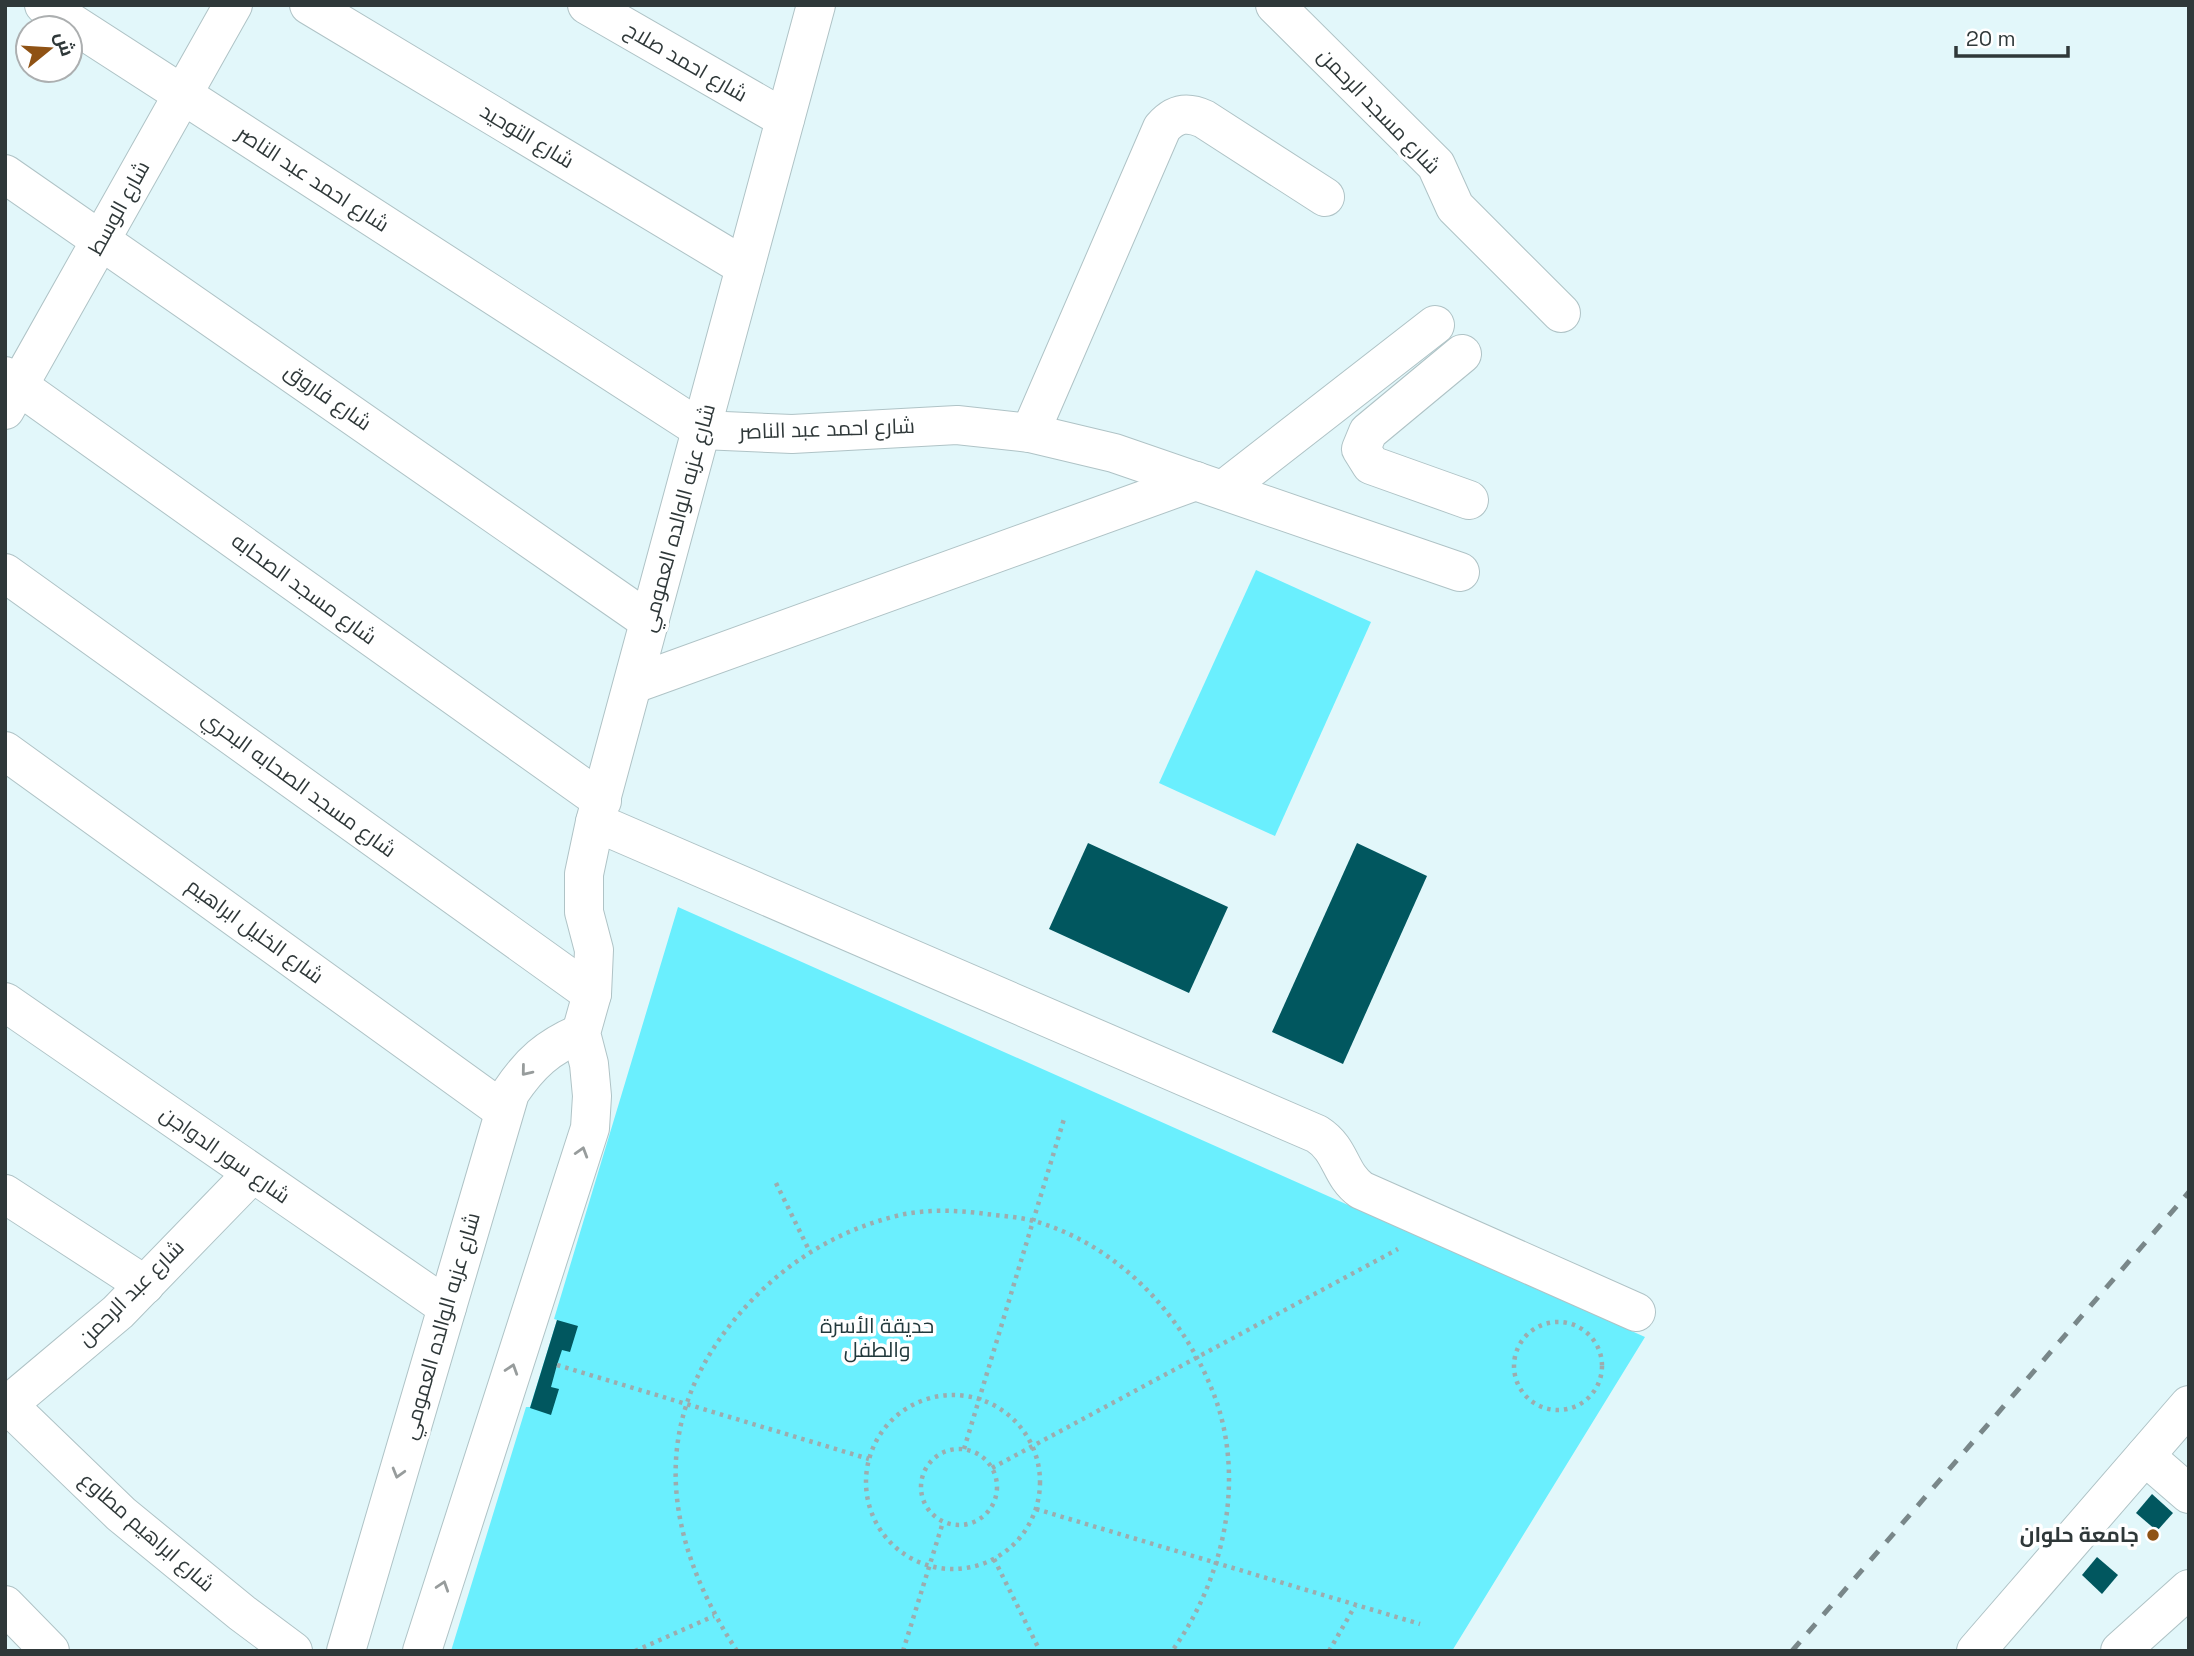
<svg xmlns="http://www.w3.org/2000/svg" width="2194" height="1656" viewBox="0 0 2194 1656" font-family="'Space Grotesk',Cairo,sans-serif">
  <rect width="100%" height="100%" fill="#e2f7fa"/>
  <g fill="#6aeffe">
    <polygon points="1256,570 1371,622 1275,836 1159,783"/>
    <polygon points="678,907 1645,1337 1452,1651 451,1651 526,1407 530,1407 557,1320 554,1319"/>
  </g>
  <g fill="#01575f">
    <polygon points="1088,843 1228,907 1189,993 1049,929"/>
    <polygon points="1357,843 1427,876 1343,1064 1272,1032"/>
    <polygon points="557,1320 578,1326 570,1352 562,1350 557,1365 551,1387 559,1389 551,1415 530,1408"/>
    <polygon points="2152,1494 2173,1513 2157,1531 2136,1513"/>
    <polygon points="2097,1557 2118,1575 2102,1594 2082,1575"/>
  </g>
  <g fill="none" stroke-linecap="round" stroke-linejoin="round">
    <defs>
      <g id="minor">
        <polyline points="44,5 702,430 792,434 957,425 1030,433 1114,453 1460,572"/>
        <polyline points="309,5 745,267"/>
        <polyline points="587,5 785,119"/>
        <polyline points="1275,5 1436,165 1455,207 1561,313"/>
        <polyline points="5,174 650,622"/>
        <polyline points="1462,354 1368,432 1361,449 1371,465 1469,500"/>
        <polyline points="5,376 602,801"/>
        <polyline points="5,410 233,5"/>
        <path d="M1030,433L1162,128C1174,114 1187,111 1204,119L1325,197"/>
        <polyline points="1223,490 1435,325"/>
        <polyline points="5,573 592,994"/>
        <polyline points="634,684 1196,481"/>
        <polyline points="5,751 504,1111"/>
        <path d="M595,822L1317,1134C1342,1150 1339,1174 1361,1190L1636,1312"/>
        <polyline points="5,1002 447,1307"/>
        <polyline points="5,1194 145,1285"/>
        <polyline points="8,1405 121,1514 242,1613 293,1651"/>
        <polyline points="5,1407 118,1312 252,1174"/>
        <polyline points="2145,1456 2189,1494"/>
        <polyline points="5,1605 50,1651"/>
        <path d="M346,1651L510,1093C530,1063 548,1047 581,1033"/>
        <polyline points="422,1651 590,1128 592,1096 589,1064 581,1033 592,994 594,950 584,912 584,874 595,822 816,5"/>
        <polyline points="1976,1651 2189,1405"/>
        <polyline points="2120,1651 2189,1589"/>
      </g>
    </defs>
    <use href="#minor" stroke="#afc3c6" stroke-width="40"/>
    <g stroke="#9cacae" stroke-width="4.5" stroke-dasharray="3.5 5" stroke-linecap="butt">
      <polyline points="776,1183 809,1250"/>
      <circle cx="1558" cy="1366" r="44"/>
      <polyline points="557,1365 869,1459"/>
      <circle cx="953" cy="1482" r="87"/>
      <polyline points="964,1449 1064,1119"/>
      <circle cx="959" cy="1487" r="38"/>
      <polyline points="992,1468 1398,1249"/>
      <polyline points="1036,1509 1420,1624"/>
      <polyline points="994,1559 1040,1651"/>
      <polyline points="635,1651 714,1616"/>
      <path d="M737,1651C658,1530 647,1408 753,1299C794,1257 842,1229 900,1215C928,1209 958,1210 986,1214C1002,1216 1019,1217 1034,1221C1122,1246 1190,1322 1218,1406C1244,1488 1222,1582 1172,1651"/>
      <polyline points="903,1651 943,1522"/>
      <polyline points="1329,1651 1355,1606"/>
    </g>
    <use href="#minor" stroke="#fff" stroke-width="38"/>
    <polyline stroke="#798789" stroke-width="5" stroke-dasharray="12 12" stroke-linecap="butt" points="1792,1651 2189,1192"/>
  </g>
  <defs><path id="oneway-chevron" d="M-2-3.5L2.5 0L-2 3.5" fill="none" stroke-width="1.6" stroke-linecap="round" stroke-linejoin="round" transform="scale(1.75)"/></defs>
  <g stroke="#979c9c">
    <use href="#oneway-chevron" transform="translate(526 1071) rotate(129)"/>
    <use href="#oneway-chevron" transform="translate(582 1152) rotate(-73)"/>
    <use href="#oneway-chevron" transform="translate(512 1369) rotate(-72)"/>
    <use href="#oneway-chevron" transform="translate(398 1473) rotate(106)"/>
    <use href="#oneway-chevron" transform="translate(443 1586) rotate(-72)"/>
  </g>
  <circle fill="#8f5214" stroke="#fff" stroke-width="2.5" cx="2153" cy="1535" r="7"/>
  <g text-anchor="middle" stroke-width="7" stroke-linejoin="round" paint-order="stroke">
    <g font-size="21" fill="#2f3839" stroke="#fff">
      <text transform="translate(686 62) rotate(30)" y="7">شارع احمد صلاح</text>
      <text transform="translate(1379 111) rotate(46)" y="7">شارع مسجد الرحمن</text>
      <text transform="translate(527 136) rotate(31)" y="7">شارع التوحيد</text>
      <text transform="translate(313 179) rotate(33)" y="7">شارع احمد عبد الناصر</text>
      <text transform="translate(119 208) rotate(-61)" y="7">شارع الوسط</text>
      <text transform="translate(328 397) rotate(35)" y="7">شارع فاروق</text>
      <text transform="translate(827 429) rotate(-2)" y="7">شارع احمد عبد الناصر</text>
      <text transform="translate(678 518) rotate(-75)" y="7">شارع عزبه الوالده العمومي</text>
      <text transform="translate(304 589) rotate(36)" y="7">شارع مسجد الصحابه</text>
      <text transform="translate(299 784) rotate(36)" y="7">شارع مسجد الصحابه البحري</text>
      <text transform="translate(255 931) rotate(36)" y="7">شارع الخليل ابراهيم</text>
      <text transform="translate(225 1155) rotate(35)" y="7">شارع سور الدواجن</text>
      <text transform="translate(131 1293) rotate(-45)" y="7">شارع عبد الرحمن</text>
      <text transform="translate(441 1326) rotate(-74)" y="7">شارع عزبه الوالده العمومي</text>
      <text transform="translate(147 1532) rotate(41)" y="7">شارع ابراهيم مطاوع</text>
    </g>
    <g font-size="21" fill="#22393c" stroke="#fff">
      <text x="877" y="1333">حديقة الأسرة<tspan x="877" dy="24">والطفل</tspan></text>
    </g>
    <g font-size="21" font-weight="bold" fill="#2f3839" stroke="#fff" text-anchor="end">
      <text x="2139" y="1542">جامعة حلوان</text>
    </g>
  </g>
  <rect width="2194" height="1656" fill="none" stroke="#2f3839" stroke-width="14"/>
  <g transform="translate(49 49) rotate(72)"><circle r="33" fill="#ffffff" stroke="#acafb0" stroke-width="2"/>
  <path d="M0-5L12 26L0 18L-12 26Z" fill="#8f5214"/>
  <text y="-10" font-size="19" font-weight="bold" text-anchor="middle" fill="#2f3839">ش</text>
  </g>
  <path d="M1956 46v10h112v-10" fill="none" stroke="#2f3839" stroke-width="3.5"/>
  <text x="1966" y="46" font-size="21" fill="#2f3839" stroke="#ffffff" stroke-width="5" paint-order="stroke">20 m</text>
</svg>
